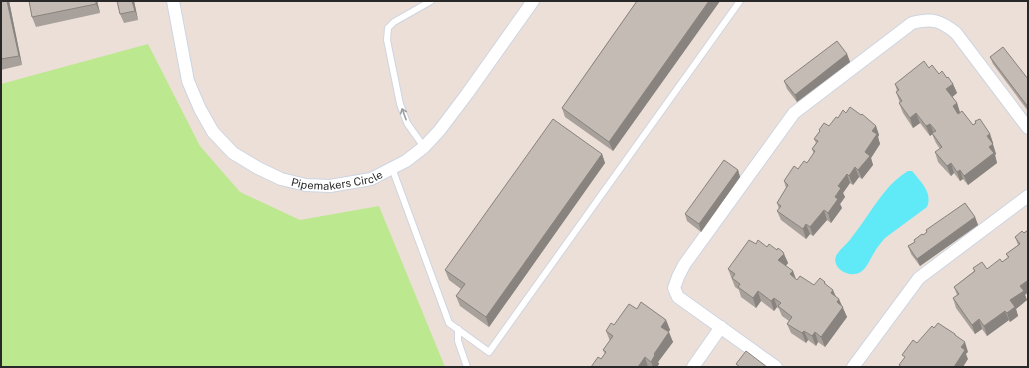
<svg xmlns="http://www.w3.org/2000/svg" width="1029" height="368" viewBox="0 0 1029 368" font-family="'Public Sans',sans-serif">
  <rect width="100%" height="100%" fill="#ecdfd7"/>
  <polygon fill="#bce88f" points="148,44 200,146 240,192 300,220 379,206 445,367 1,367 1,84"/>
  <path fill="#60eaf8" d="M908,171H912C921,182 933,193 927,207L885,238C881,243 877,247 874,253C870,259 868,266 862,271C851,280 831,269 836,256C838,251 849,242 852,237C870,215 883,186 908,171Z"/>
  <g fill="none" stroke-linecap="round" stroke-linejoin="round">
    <defs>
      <g id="lane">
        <polyline points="424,147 407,123 400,104 387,40 388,28 394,22 431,1"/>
        <polyline points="392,168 449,323 489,352 740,1"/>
        <polyline points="458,329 458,341 467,367"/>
      </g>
      <g id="street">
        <path id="s1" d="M173,1L188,81L200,109L213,132L233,153L258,168L281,179L306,185L330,186L371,179L406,161L424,147L439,131L467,94L533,1"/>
        <polyline points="693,367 721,327"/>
        <path d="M776,367L678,297L674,288L678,277L684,265L794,113L912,23C932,18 940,20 956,33L1028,128"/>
        <polyline points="853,367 919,278 1028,196"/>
      </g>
    </defs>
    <use href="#lane" stroke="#cdd5e2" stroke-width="8"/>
    <use href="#street" stroke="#cdd5e2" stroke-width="14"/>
    <use href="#lane" stroke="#fff" stroke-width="6"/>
    <use href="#street" stroke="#fff" stroke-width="12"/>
  </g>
  <g fill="#a8a19b">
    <polygon points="1,1 9,1 22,65 1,70"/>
    <polygon points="29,1 97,1 100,13 36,27 32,17"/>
    <polygon points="117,1 134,1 138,20 124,23 120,14"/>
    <polygon points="637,1 720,1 613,151 565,117 562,108"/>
    <polygon points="847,54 850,62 797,102 787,89 784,81"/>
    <polygon points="990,57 1028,79 1028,111 993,64"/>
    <polygon points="929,68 947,78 953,84 957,93 952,97 957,103 960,112 973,125 975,123 975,121 990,134 993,143 992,144 996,154 995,155 997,163 968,185 963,179 960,181 954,173 951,176 938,162 935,152 940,149 936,143 932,134 930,136 920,123 913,128 903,113 899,103 900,103 896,92 897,91 895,84"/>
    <polygon points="846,113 876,126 879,135 878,137 880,144 871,158 873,165 862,179 859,177 853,185 850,183 843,193 845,197 840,204 842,208 831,223 827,220 813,236 810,234 806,239 781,220 777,211 779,209 777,203 786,188 784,181 798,169 807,163 814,154 812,149 816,143 814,139 819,132 819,130 829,126 838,118"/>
    <polygon points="602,154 605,163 489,327 460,306 456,296 461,289 449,280 445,270"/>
    <polygon points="738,170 740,177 701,232 687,221 685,214"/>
    <polygon points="975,217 978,225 920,266 911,254 908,246 915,242 914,240 927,233 926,230"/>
    <polygon points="1028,230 1028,292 1025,295 1027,300 1016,309 1018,316 1010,322 1009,320 987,336 982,329 975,334 956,308 953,298 957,295 954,287 974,271 973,268 987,269 1002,262 1008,258 1006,254 1018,245 1015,237 1024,233"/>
    <polygon points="756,244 777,250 784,254 788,263 786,266 793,271 796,279 797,280 814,285 825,282 826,285 835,296 842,306 847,317 825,347 818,342 816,346 808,340 806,343 791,333 787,324 789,321 782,316 779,309 777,307 774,311 761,301 756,308 741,297 739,290 735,287 728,269"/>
    <polygon points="637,309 666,320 670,330 668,332 673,342 658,362 659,364 657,367 591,367 601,359 605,354 603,350 610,341 606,331"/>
  </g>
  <g fill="#88837e">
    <polygon points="7,1 9,1 22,65 19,56"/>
    <polygon points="96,1 97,1 100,13 96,4"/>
    <polygon points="132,1 134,1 138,20 135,11"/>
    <polygon points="709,1 720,1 613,151 609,142"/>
    <polygon points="847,54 850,62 797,102 795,95"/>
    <polygon points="953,84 957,93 950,99 946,89"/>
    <polygon points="957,103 960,113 956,116 953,106"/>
    <polygon points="916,113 920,123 913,128 910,118"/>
    <polygon points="930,124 934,133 930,136 926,126"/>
    <polygon points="876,126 879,135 878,137 880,144 871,158 873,165 862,179 858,170 872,131"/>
    <polygon points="990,134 993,143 990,146 987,136"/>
    <polygon points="993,144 996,154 995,155 997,163 968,185 964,176 989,147"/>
    <polygon points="602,154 605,163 489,327 486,317"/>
    <polygon points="951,163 954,173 951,176 947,166"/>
    <polygon points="855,167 859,177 853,185 849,176"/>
    <polygon points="738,170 740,177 701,232 699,224"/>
    <polygon points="960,170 963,179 960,181 957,172"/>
    <polygon points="847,174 850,183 843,193 845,197 840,204 842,208 831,223 828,213 835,197 838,186"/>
    <polygon points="824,210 827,220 813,236 810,227"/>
    <polygon points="975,217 978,225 920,266 917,259"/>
    <polygon points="806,224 810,234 806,239 803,229"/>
    <polygon points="784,254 788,263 782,270 778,260"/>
    <polygon points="793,271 796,280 790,274"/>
    <polygon points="1027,281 1028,283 1028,292 1025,295 1027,300 1016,309 1018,316 1010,322 1007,313 1010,300 1020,286"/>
    <polygon points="833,290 837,299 831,293"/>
    <polygon points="758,291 761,301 756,308 753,298"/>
    <polygon points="774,298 777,307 774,311 771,301"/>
    <polygon points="839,299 847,317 825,347 821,337 837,302"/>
    <polygon points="1005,311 1009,320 987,336 984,326"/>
    <polygon points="979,319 982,329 975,334 972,325"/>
    <polygon points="666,320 670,330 665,336 661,327"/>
    <polygon points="804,331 808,340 806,343 802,333"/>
    <polygon points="669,332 673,342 658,362 659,364 657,367 653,367 651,362 654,354"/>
    <polygon points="815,332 818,342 816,346 812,336"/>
    <polygon points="965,342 968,352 966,354 968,359 963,367 954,367 961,347"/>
    <polygon points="645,357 648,367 638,367"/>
  </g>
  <g fill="#c3bbb4" stroke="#88837e">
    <polygon points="1,1 7,1 19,56 1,59"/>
    <polygon points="29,1 96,1 96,4 32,17"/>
    <polygon points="117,1 132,1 135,11 120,14"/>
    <polygon points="637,1 709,1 609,142 562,108"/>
    <polygon points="837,41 847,54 795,95 784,81"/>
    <polygon points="1003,47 1028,79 1028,107 990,57"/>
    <polygon points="924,61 929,68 932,65 939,74 942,71 947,78 948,77 953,84 946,89 957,103 953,106 958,114 962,111 973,125 976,123 975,121 980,119 990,134 987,136 993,144 989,147 994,153 964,176 960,170 957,172 951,163 947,166 935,152 942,147 932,133 936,131 930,124 926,126 916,113 910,118 899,103 902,101 896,92 899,90 895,84"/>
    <polygon points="850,107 861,115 862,114 876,126 872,131 877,134 865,152 870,156 858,170 855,167 849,176 847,174 838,186 841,188 835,197 838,199 828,213 824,210 810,227 806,224 803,229 777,211 781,206 777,203 788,185 784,181 794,166 798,169 804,161 807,163 815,151 812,149 818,141 814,139 820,131 819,130 824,123 829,126 836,117 838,118 843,110 846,113"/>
    <polygon points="553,119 602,154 486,317 456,296 465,284 445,270"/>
    <polygon points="724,160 738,170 699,224 685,214"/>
    <polygon points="965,203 975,217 917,259 908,246 915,242 914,240 922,234 923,235 927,232 926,230"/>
    <polygon points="1028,230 1028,282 1027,281 1020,286 1024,291 1010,300 1015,307 1007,313 1005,311 984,326 979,319 972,325 953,298 959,294 954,287 975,271 973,268 982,262 987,269 1000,259 1002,262 1009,257 1006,254 1020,244 1015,237 1022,231 1024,233"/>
    <polygon points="749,240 756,244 758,240 767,247 769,244 777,250 778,248 783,252 784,254 778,260 793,271 790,274 797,280 800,276 814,285 820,278 825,282 824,283 833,290 831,293 839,299 837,302 843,307 821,337 815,332 812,336 804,331 802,333 787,324 792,317 778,306 781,303 774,298 771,301 758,291 753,298 738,287 740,284 732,278 735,274 728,269"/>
    <polygon points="641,302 666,320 661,327 669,332 654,354 655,355 651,362 645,357 638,367 591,367 598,357 601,359 606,352 603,350 613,336 606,331 611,323 614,325 629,304 637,309"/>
    <polygon points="938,323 955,334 955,335 965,342 961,347 965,350 954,367 902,367 899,365 905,357 902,355 913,340 917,343 932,326 934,328"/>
    <polygon points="746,351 767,367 740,367 736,364"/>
  </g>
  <defs><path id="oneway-shaft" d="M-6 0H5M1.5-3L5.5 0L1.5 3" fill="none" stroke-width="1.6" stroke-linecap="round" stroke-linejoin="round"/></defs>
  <use stroke="#9e9e9e" href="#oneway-shaft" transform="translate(404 114) rotate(-110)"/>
  <g text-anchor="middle" stroke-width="3" stroke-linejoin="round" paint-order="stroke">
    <g font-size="11" fill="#282828" stroke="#fff">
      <text dy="4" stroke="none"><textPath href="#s1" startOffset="279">Pipemakers Circle</textPath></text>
    </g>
  </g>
  <rect width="1029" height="368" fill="none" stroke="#282828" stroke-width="4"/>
</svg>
